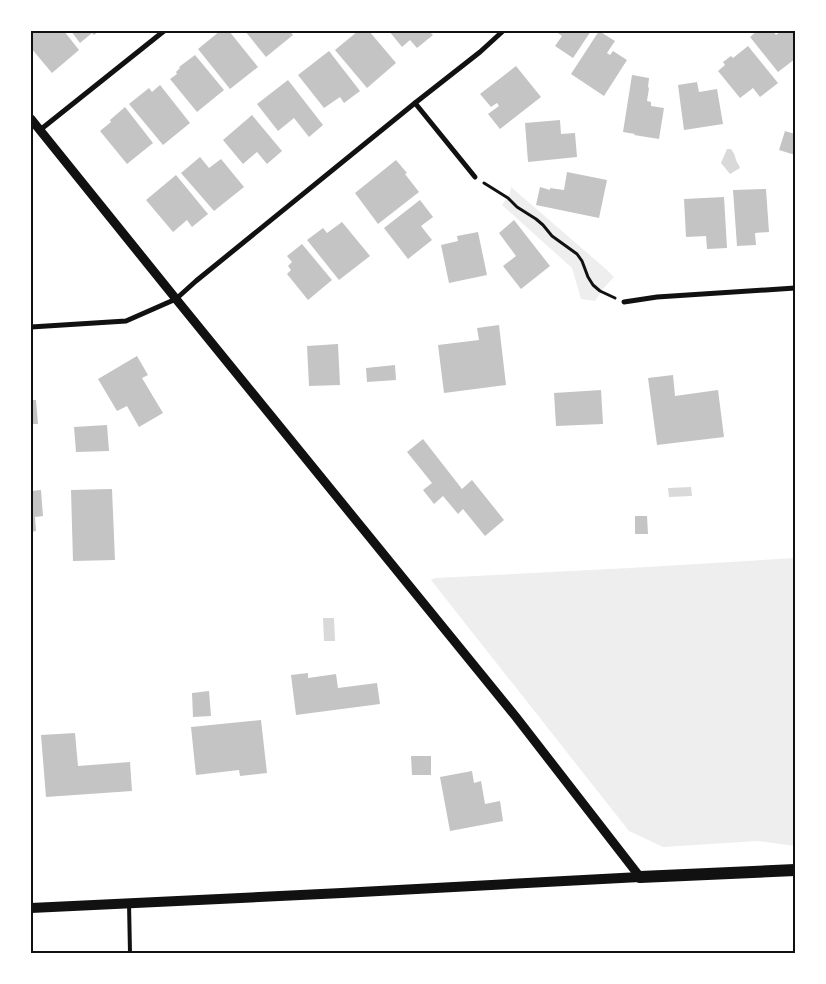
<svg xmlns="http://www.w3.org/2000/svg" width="826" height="984" viewBox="0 0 826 984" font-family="Cabin,sans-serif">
  <rect width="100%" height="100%" fill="#fff"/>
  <g fill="#eee">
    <polygon points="511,187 607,270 614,277 602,290 595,301 581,299 572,268 502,205 510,193"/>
    <polygon points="795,558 795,846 758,841 663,847 629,831 431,580 435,578 630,568"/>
  </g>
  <g fill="#d9d9d9">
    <path d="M727,149H731C734,153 735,155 736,160C737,163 739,164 740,168L730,174L721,163Z"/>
    <polygon points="691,487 692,496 669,497 668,488"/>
    <polygon points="323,618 334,618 335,641 324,641"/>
  </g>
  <g fill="#c4c4c4">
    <polygon points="31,31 64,31 79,50 52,73 31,48"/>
    <polygon points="71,31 99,31 94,35 92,33 80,43"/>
    <polygon points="220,31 229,31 258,67 230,89 198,49"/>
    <polygon points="245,31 290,31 293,35 266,57"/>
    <polygon points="358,31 369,31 396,63 367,88 335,50"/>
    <polygon points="389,31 429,31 433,35 417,48 410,40 402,47"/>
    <polygon points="555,31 591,31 573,58 555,46 562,36"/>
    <polygon points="599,31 615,41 607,53 610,55 613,51 627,60 604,96 571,74"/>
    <polygon points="757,31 773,31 776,35 781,31 795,31 795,59 778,72 750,37"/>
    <polygon points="748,46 778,83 760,97 753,88 740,98 718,71 725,65 723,62 731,56 733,58"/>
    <polygon points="329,51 360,91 344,103 340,97 324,108 298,75"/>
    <polygon points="195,55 224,90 197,112 170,79 177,74 176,72 180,68 179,67"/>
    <polygon points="516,66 541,97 500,129 488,114 499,106 497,103 491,107 480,94"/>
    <polygon points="632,75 649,78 648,87 649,88 647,101 651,102 651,106 664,108 659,139 634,135 635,134 623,132"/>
    <polygon points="288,80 323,125 309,137 294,118 278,131 257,104"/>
    <polygon points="697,82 699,92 717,89 723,124 684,130 678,85"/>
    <polygon points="160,85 190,123 163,145 129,104 149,88 152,92"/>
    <polygon points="125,107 153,143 127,164 100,131 111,122 110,120"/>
    <polygon points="252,115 282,151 267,164 257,152 243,164 223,140"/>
    <polygon points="560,120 561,134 575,133 577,157 528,162 525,123"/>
    <polygon points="785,131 795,134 795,155 779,150"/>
    <polygon points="200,157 209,168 221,159 244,187 214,211 181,173"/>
    <polygon points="396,160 407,173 405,174 419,192 378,224 355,193"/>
    <polygon points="567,172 607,180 599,218 536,205 540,187 550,190 550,188 564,190"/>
    <polygon points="176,175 208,214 192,227 187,220 173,232 146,200"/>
    <polygon points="766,189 769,232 755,233 756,245 737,246 733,190"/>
    <polygon points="724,197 727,248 707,249 706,236 686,237 684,199"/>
    <polygon points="420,200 433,217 421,226 432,240 408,259 384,228"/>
    <polygon points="514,220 550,266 521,289 503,266 516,256 499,233"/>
    <polygon points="342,222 370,256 339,280 307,240 323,228 327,233"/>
    <polygon points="478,232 487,275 449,283 441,245 458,241 457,236"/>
    <polygon points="302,244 332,280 308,300 287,274 291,270 288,266 292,262 287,256"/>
    <polygon points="499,325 506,385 444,393 438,345 479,340 477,328"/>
    <polygon points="338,344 340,385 309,386 307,346"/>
    <polygon points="137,356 148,375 142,378 163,413 139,427 127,406 117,411 98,379"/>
    <polygon points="395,365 396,380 367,382 366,368"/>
    <polygon points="673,375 675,396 718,390 724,437 657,445 648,378"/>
    <polygon points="601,390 603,424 556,426 554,393"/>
    <polygon points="31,400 36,400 38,424 31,424"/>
    <polygon points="107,425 109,451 76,452 74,427"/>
    <polygon points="423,439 462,489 472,480 504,520 485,536 463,509 458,514 443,496 434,504 423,490 432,483 407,452"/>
    <polygon points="112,489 115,560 73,561 71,490"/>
    <polygon points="41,490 43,516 35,517 36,531 31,532 31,491"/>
    <polygon points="635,516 647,516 648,534 635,534"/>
    <polygon points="308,673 308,678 336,674 338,688 377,683 380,704 296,715 291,675"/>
    <polygon points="209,691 211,716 193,717 192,693"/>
    <polygon points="261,720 267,773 240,776 239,770 196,775 191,727"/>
    <polygon points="75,733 78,766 130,762 132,791 46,797 41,735"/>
    <polygon points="411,756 431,756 431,775 412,775"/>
    <polygon points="472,771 474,783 481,781 485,804 500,801 503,821 450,831 440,777"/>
  </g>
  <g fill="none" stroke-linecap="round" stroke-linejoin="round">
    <polyline stroke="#111" stroke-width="3" points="484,183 508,198 517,207 536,219 543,225 552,236 577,254 582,261 588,277 593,285 600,291 615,298"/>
    <polyline stroke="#111" stroke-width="4" points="129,903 130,953"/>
    <g stroke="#111" stroke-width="5">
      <polyline points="415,103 475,177"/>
      <polyline points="40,130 164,31"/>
      <polyline points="624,302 657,297 795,288"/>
      <polyline points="31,327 126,321 176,299 196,281 415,103 480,52 503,31"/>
    </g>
    <polyline stroke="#111" stroke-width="9" points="31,119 176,299 516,717 640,877"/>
    <polyline stroke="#111" stroke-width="10" points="31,908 342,893 640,877"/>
    <polyline stroke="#111" stroke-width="12" points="640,877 795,870"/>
  </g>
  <rect width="826" height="984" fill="none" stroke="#ffffff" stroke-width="65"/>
  <rect x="32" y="32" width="762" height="920" fill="none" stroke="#111" stroke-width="2"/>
</svg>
